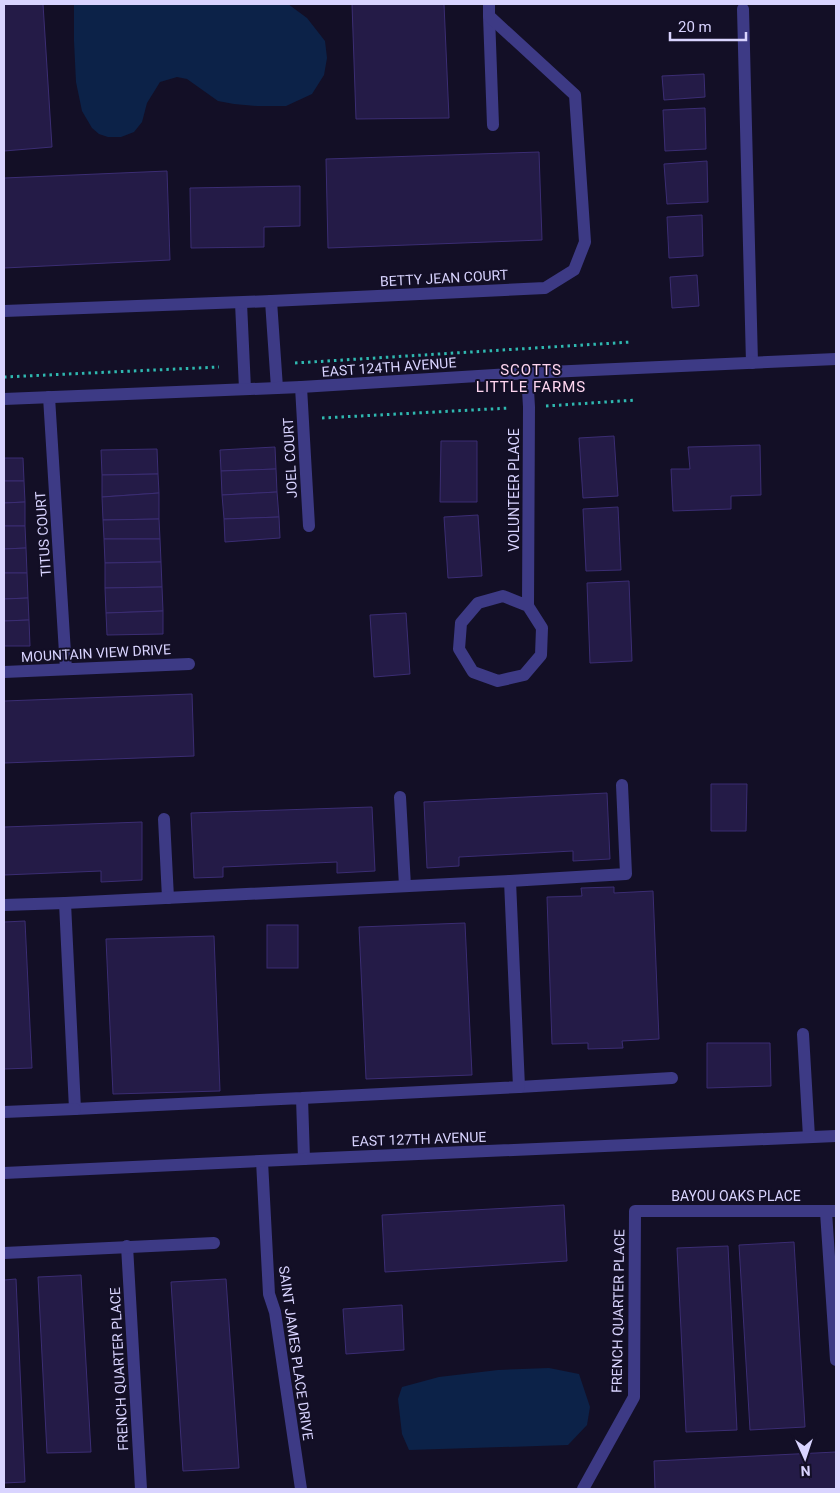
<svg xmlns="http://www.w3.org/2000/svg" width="840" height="1493" viewBox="0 0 840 1493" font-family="Roboto,sans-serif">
  <rect width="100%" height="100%" fill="#130f26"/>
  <g fill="#0c2248">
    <polygon points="74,4 288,4 307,18 325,41 327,58 324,75 312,94 286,106 257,106 234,104 218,101 187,79 177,77 160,82 147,103 142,122 134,132 121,137 108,137 99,134 92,128 82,111 76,82 74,41"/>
    <polygon points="549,1368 579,1374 590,1407 587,1425 568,1445 409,1450 402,1434 398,1399 402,1387 439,1377 498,1370"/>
  </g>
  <g fill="#241b47" stroke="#3b2d73">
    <polygon points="4,4 43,4 52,147 4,151"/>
    <polygon points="352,4 444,4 449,118 356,119"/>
    <polygon points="704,74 705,97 664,100 662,76"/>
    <polygon points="705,108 706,149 665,151 663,110"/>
    <polygon points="539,152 542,240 328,248 326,159"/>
    <polygon points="707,161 708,202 667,204 664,164"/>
    <polygon points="167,171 170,260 4,268 4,178"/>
    <polygon points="300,186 300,226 264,227 264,247 191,248 190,188"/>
    <polygon points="702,215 703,256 669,258 667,217"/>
    <polygon points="697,275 699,306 672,308 670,277"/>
    <polygon points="614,436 618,496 583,498 579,438"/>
    <polygon points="441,441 477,441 477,502 440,502"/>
    <polygon points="760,445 761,495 731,496 731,509 673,511 671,469 690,469 688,447"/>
    <polygon points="275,447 276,469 221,471 220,450"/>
    <polygon points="157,449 158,474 102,475 101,450"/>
    <polygon points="4,458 23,458 24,481 4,481"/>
    <polygon points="276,469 277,492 222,495 221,471"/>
    <polygon points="158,474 159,493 102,497 102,475"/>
    <polygon points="4,481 24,481 25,502 4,503"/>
    <polygon points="277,492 279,517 224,519 222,495"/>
    <polygon points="159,493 159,519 103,520 102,497"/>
    <polygon points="25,502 25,526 4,526 4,503"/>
    <polygon points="618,507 621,570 586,571 583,509"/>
    <polygon points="478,515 482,576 448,578 444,517"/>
    <polygon points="279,517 280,538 225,542 224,519"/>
    <polygon points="159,519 160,539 104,539 103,520"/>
    <polygon points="4,526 25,526 26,548 4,549"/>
    <polygon points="104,539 160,539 161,562 105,563"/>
    <polygon points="26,548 27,573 4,573 4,549"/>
    <polygon points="161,562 162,587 105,588 105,563"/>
    <polygon points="4,573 27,573 28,598 4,599"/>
    <polygon points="629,581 632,661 590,663 587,583"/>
    <polygon points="162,587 163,611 106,613 105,588"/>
    <polygon points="28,598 29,620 4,621 4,599"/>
    <polygon points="163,611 163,634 107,635 106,613"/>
    <polygon points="406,613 410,674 374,677 370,615"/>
    <polygon points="29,620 30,646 4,646 4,621"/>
    <polygon points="192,694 194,756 4,763 4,701"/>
    <polygon points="711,784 747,784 746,831 711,831"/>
    <polygon points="607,793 610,859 573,861 573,851 459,857 459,866 427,868 424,802"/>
    <polygon points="372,807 375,871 337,873 337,862 223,867 223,877 194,878 191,813"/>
    <polygon points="142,822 142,880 101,882 101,871 4,875 4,827"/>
    <polygon points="614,887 614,893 653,891 659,1039 622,1041 623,1048 588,1049 588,1043 552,1044 547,897 582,896 581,888"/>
    <polygon points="25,921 32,1068 4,1069 4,922"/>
    <polygon points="465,923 472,1075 366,1079 359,927"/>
    <rect x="267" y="925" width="31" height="43"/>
    <polygon points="214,936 220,1091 113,1094 106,939"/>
    <polygon points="707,1043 770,1043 771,1086 707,1088"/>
    <polygon points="564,1205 567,1261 385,1272 382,1215"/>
    <polygon points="794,1242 805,1427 750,1430 739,1245"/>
    <polygon points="728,1246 737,1430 686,1432 677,1248"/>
    <polygon points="81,1275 91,1452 47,1453 38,1277"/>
    <polygon points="16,1279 25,1482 4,1483 4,1280"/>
    <polygon points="226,1279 239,1468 183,1471 171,1282"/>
    <polygon points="402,1305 404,1350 346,1354 343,1309"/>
    <polygon points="836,1452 836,1489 655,1489 654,1461"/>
  </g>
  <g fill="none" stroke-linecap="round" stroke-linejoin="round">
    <g stroke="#2fb8b0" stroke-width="3" stroke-dasharray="2.5 4" stroke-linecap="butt">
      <polyline points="295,363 631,342"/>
      <polyline points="4,377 219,367"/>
      <polyline points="546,406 636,400"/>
      <polyline points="322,418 510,408"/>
    </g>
    <g stroke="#3d3a85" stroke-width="12">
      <polyline points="489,16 493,125"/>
      <polyline points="400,797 405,886"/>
      <polyline points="164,819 168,898"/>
      <polyline points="510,881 626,874 622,785"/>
      <polyline points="4,905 65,903"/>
      <polyline points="803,1034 809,1137"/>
      <polyline points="519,1087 672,1078"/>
      <polyline points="302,1098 75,1109 65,903 510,881 519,1087 302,1098 304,1159"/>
      <polyline points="4,1112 75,1109"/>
    </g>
    <g stroke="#3d3a85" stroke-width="12">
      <polyline points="743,9 752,363"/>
      <polyline points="271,301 277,388"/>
      <polyline points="241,303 245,389"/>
      <polyline points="4,311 271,301 545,288 574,270 585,242 575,95 489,16 489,4"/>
      <polyline points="527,373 529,407 528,606 542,628 541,655 524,675 498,681 473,672 459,649 461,623 478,603 503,596 528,606"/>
      <polyline points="301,387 309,526"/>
      <polyline points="49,397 66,669"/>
      <polyline points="4,399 301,387 527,373 836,359"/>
      <polyline points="4,672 189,664"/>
      <polyline points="262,1161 269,1294 275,1312 301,1489"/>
      <polyline points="4,1173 304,1159 836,1136"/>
      <polyline points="826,1212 836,1360"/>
      <polyline points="127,1246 141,1489"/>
      <polyline points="4,1253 214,1243"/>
      <polyline points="583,1489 634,1397 635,1211 836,1211"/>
    </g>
  </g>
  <g text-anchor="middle" stroke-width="4" stroke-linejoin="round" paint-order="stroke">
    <g font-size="14" fill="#d9d4ff" stroke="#130f26">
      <text transform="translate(444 278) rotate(-3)" y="5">BETTY JEAN COURT</text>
      <text transform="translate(389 367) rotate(-4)" y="5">EAST 124TH AVENUE</text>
      <text transform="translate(290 458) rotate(-93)" y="5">JOEL COURT</text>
      <text transform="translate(514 490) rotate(-90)" y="5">VOLUNTEER PLACE</text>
      <text transform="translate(43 534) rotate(-94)" y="5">TITUS COURT</text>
      <text transform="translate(96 653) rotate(-3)" y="5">MOUNTAIN VIEW DRIVE</text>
      <text transform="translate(419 1139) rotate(-2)" y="5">EAST 127TH AVENUE</text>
      <text x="736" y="1201">BAYOU OAKS PLACE</text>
      <text transform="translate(618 1311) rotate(-89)" y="5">FRENCH QUARTER PLACE</text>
      <text transform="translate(296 1353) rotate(82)" y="5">SAINT JAMES PLACE DRIVE</text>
      <text transform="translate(119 1369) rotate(-93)" y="5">FRENCH QUARTER PLACE</text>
    </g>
    <g font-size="15" letter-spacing="1" fill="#ffd6f0" stroke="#130f26">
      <text x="531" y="375">SCOTTS<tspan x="531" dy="17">LITTLE FARMS</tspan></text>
    </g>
  </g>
  <rect width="840" height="1493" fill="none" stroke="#d9d4ff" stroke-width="10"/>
  <g transform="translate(805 1458) rotate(177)" stroke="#130f26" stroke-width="4" paint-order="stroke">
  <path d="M0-4L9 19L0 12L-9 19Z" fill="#d9d4ff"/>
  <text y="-8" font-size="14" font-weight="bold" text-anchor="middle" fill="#d9d4ff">N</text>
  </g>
  <path d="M670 32v8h76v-8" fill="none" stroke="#d9d4ff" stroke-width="2.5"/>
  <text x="678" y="32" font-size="15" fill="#d9d4ff" stroke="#130f26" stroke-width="4" paint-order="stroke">20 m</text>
</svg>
